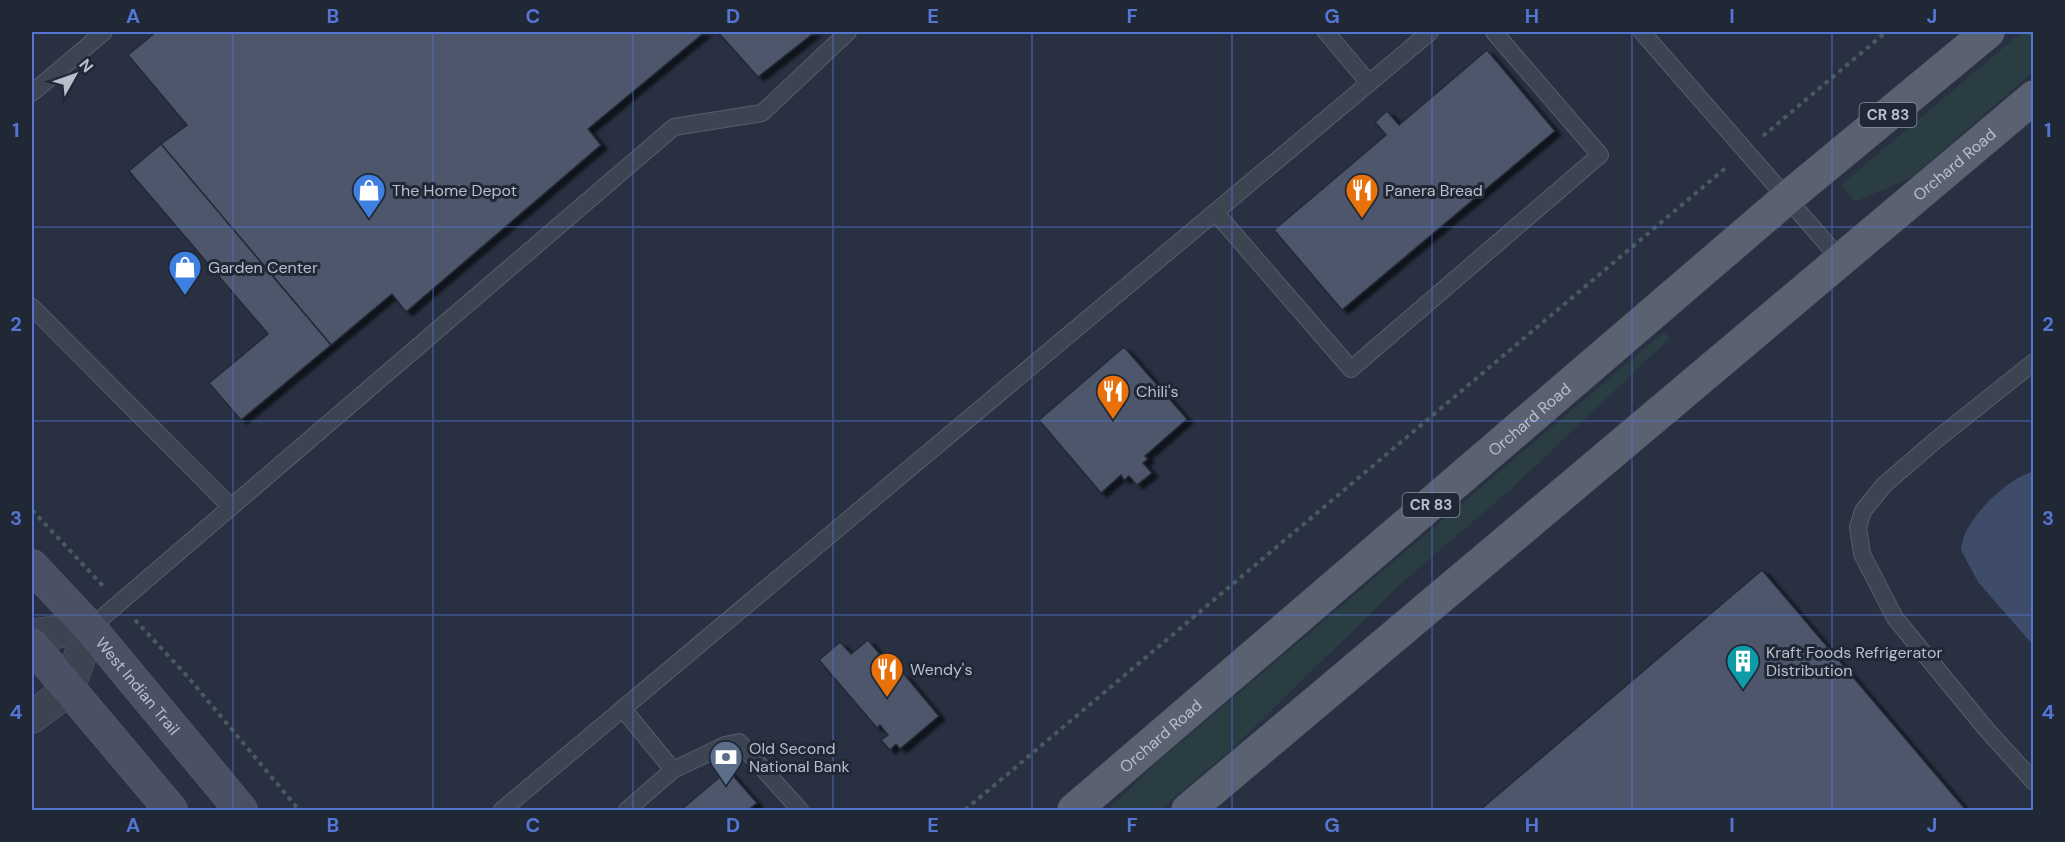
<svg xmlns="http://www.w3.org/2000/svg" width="2065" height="842" viewBox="0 0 2065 842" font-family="'DM Sans',sans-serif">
  <defs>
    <filter id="shadow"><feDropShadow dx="6" dy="4" stdDeviation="1.5" flood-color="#0009"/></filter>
  </defs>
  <rect width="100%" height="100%" fill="#283041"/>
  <g fill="#2a3d42">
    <polygon points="2022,32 2033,32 2033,72 1912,177 1855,202 1841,185"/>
    <polygon points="1664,332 1670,338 1509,491 1404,581 1235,746 1160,810 1108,810 1155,764"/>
  </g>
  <path fill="#3f4c69" d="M2033,472H2034L2033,645L1978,582L1961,550C1962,544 1963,537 1966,532C1976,510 2010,477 2033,472Z"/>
  <g fill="#4e576a" stroke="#232a38" stroke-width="1.5" filter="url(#shadow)">
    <polygon points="156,32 705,32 588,129 601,145 406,312 392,294 331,345 161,144 187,125 128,55"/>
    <polygon points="718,32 815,32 758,77"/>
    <polygon points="1487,50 1555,131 1342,310 1274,230 1386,135 1375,122 1387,111 1399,125"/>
    <polygon points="161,144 331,345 241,420 209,383 268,334 129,171"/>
    <polygon points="1124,347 1187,419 1145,456 1148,459 1143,463 1152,473 1137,485 1129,476 1124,480 1121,475 1101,493 1039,420"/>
    <polygon points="1762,570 1966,810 1480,810"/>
    <polygon points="868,640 887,663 884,666 895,679 903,673 939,716 900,749 896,744 890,750 881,740 888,735 880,725 877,728 819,660 840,642 851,654"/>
    <polygon points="728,770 757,803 748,810 681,810"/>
  </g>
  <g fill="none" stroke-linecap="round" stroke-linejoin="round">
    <defs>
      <g id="lane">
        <polyline points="1326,32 1369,83"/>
        <polyline points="1642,32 1840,259"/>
        <polyline points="32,93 104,32"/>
        <polyline points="1215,212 1351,369 1600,155 1494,32"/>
        <polyline points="32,307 231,507"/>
        <polyline points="2034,362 1936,440 1884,485 1863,511 1858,527 1862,554 1895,618 1987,730 2034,782"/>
        <polyline points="90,628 674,127 762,113 848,32"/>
        <polyline points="623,709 673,770"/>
        <polyline points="502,810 1430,32"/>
        <polyline points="627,810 673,770 725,745 739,742 800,810"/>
      </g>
      <polyline id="street" points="32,635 90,628 68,690 32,717"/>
      <g id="secondary">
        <path id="s1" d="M32,566L90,628L241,810"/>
        <polyline points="32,645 171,810"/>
      </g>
      <g id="primary">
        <path id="s2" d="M1074,810L1787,198L1988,32"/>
        <path id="s3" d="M1188,810L2034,97"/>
      </g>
    </defs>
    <use href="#lane" stroke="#575e6b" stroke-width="18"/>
    <use href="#street" stroke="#575e6b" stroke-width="33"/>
    <use href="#secondary" stroke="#575e6b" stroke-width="34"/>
    <use href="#primary" stroke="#464c5a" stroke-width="34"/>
    <g stroke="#485a5f" stroke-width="4" stroke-dasharray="4.5 4.5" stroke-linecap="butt">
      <polyline points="1763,136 1886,32"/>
      <polyline points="32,510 103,586"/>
      <polyline points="135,620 188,677 299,810"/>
      <polyline points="965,810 1728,166"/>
    </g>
    <use href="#lane" stroke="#3c4351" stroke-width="16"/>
    <use href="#street" stroke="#3c4351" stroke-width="32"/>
    <use href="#secondary" stroke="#4a5164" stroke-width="33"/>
    <use href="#primary" stroke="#5a6271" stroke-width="33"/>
  </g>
  <path fill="none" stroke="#5475d3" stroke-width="1.5" stroke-opacity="0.55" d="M233,32V810M433,32V810M633,32V810M833,32V810M1032,32V810M1232,32V810M1432,32V810M1632,32V810M1832,32V810M32,227H2034M32,421H2034M32,615H2034"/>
  <defs>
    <symbol id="shop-pin" viewBox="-11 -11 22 30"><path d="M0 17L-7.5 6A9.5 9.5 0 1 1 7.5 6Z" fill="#3f7fe0" stroke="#202836"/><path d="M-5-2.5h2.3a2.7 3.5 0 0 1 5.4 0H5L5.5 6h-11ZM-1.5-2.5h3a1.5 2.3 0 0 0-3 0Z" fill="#fff"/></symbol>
    <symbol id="restaurant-pin" viewBox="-11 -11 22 30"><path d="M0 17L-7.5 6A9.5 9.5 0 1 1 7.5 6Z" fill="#e8710a" stroke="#202836"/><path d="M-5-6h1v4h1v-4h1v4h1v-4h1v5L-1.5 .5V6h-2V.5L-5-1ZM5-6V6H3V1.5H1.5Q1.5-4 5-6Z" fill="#fff"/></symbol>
    <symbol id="building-pin" viewBox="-11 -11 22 30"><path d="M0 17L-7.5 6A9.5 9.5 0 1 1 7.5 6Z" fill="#0f9aa8" stroke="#202836"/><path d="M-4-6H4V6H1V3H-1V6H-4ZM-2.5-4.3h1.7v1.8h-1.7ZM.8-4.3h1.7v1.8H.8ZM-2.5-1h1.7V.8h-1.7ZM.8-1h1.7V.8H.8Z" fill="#fff"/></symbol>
    <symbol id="bank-pin" viewBox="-11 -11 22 30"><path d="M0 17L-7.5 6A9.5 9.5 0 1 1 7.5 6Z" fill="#5c6f8a" stroke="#202836"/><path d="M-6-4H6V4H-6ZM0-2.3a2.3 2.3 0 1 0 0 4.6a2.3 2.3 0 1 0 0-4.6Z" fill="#fff"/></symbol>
  </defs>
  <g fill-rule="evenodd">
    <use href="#shop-pin" x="350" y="171" width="38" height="52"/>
    <use href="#restaurant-pin" x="1343" y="171" width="38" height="52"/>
    <use href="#shop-pin" x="166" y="248" width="38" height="52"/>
    <use href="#restaurant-pin" x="1094" y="372" width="38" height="52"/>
    <use href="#building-pin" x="1724" y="642" width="38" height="52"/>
    <use href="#restaurant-pin" x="868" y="650" width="38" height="52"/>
    <use href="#bank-pin" x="707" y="738" width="38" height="52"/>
  </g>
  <g text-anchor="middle" stroke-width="6" stroke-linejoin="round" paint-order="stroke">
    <g fill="#202836" stroke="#8b919e" stroke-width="1.5">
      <rect x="1859.5" y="103" width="57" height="24" rx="4.5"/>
      <rect x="1402.5" y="493" width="57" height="24" rx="4.5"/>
    </g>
    <g font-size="15" font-weight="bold" fill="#b9becb">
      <text x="1888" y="120">CR 83</text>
      <text x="1431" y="510">CR 83</text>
    </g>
    <g font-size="16" fill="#b9becb" stroke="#202836">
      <text dy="6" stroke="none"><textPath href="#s3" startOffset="1002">Orchard Road</textPath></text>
      <text dy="6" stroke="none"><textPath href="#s2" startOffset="600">Orchard Road</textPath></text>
      <text dy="6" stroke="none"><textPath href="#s1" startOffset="160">West Indian Trail</textPath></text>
      <text dy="6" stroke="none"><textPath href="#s2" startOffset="114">Orchard Road</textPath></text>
    </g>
    <g font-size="16" fill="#b9becb" stroke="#202836" text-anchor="start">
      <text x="392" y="196">The Home Depot</text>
      <text x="1385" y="196">Panera Bread</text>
      <text x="208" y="273">Garden Center</text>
      <text x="1136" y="397">Chili's</text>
      <text x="1766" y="658">Kraft Foods Refrigerator<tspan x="1766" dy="18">Distribution</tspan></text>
      <text x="910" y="675">Wendy's</text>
      <text x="749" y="754">Old Second<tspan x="749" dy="18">National Bank</tspan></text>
    </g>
  </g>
  <rect width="2065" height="842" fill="none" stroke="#202836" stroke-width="66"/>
  <g transform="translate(75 75) rotate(50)" stroke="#202836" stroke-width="4.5" paint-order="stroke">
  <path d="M0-4.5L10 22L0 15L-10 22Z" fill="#b9becb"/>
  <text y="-9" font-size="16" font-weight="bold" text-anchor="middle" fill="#b9becb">N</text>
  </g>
  <rect x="33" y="33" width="1999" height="776" fill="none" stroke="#5475d3" stroke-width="2"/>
  <g font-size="20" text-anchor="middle" font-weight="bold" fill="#5475d3">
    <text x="133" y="23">A</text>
    <text x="333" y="23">B</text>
    <text x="533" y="23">C</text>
    <text x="733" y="23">D</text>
    <text x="933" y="23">E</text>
    <text x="1132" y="23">F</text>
    <text x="1332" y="23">G</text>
    <text x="1532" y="23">H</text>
    <text x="1732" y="23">I</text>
    <text x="1932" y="23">J</text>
    <text x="16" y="137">1</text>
    <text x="2048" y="137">1</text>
    <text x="16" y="331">2</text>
    <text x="2048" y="331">2</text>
    <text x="16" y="525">3</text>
    <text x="2048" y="525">3</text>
    <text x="16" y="719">4</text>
    <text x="2048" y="719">4</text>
    <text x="133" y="832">A</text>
    <text x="333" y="832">B</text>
    <text x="533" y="832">C</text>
    <text x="733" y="832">D</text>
    <text x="933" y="832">E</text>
    <text x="1132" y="832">F</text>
    <text x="1332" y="832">G</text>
    <text x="1532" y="832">H</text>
    <text x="1732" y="832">I</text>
    <text x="1932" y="832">J</text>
  </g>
</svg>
